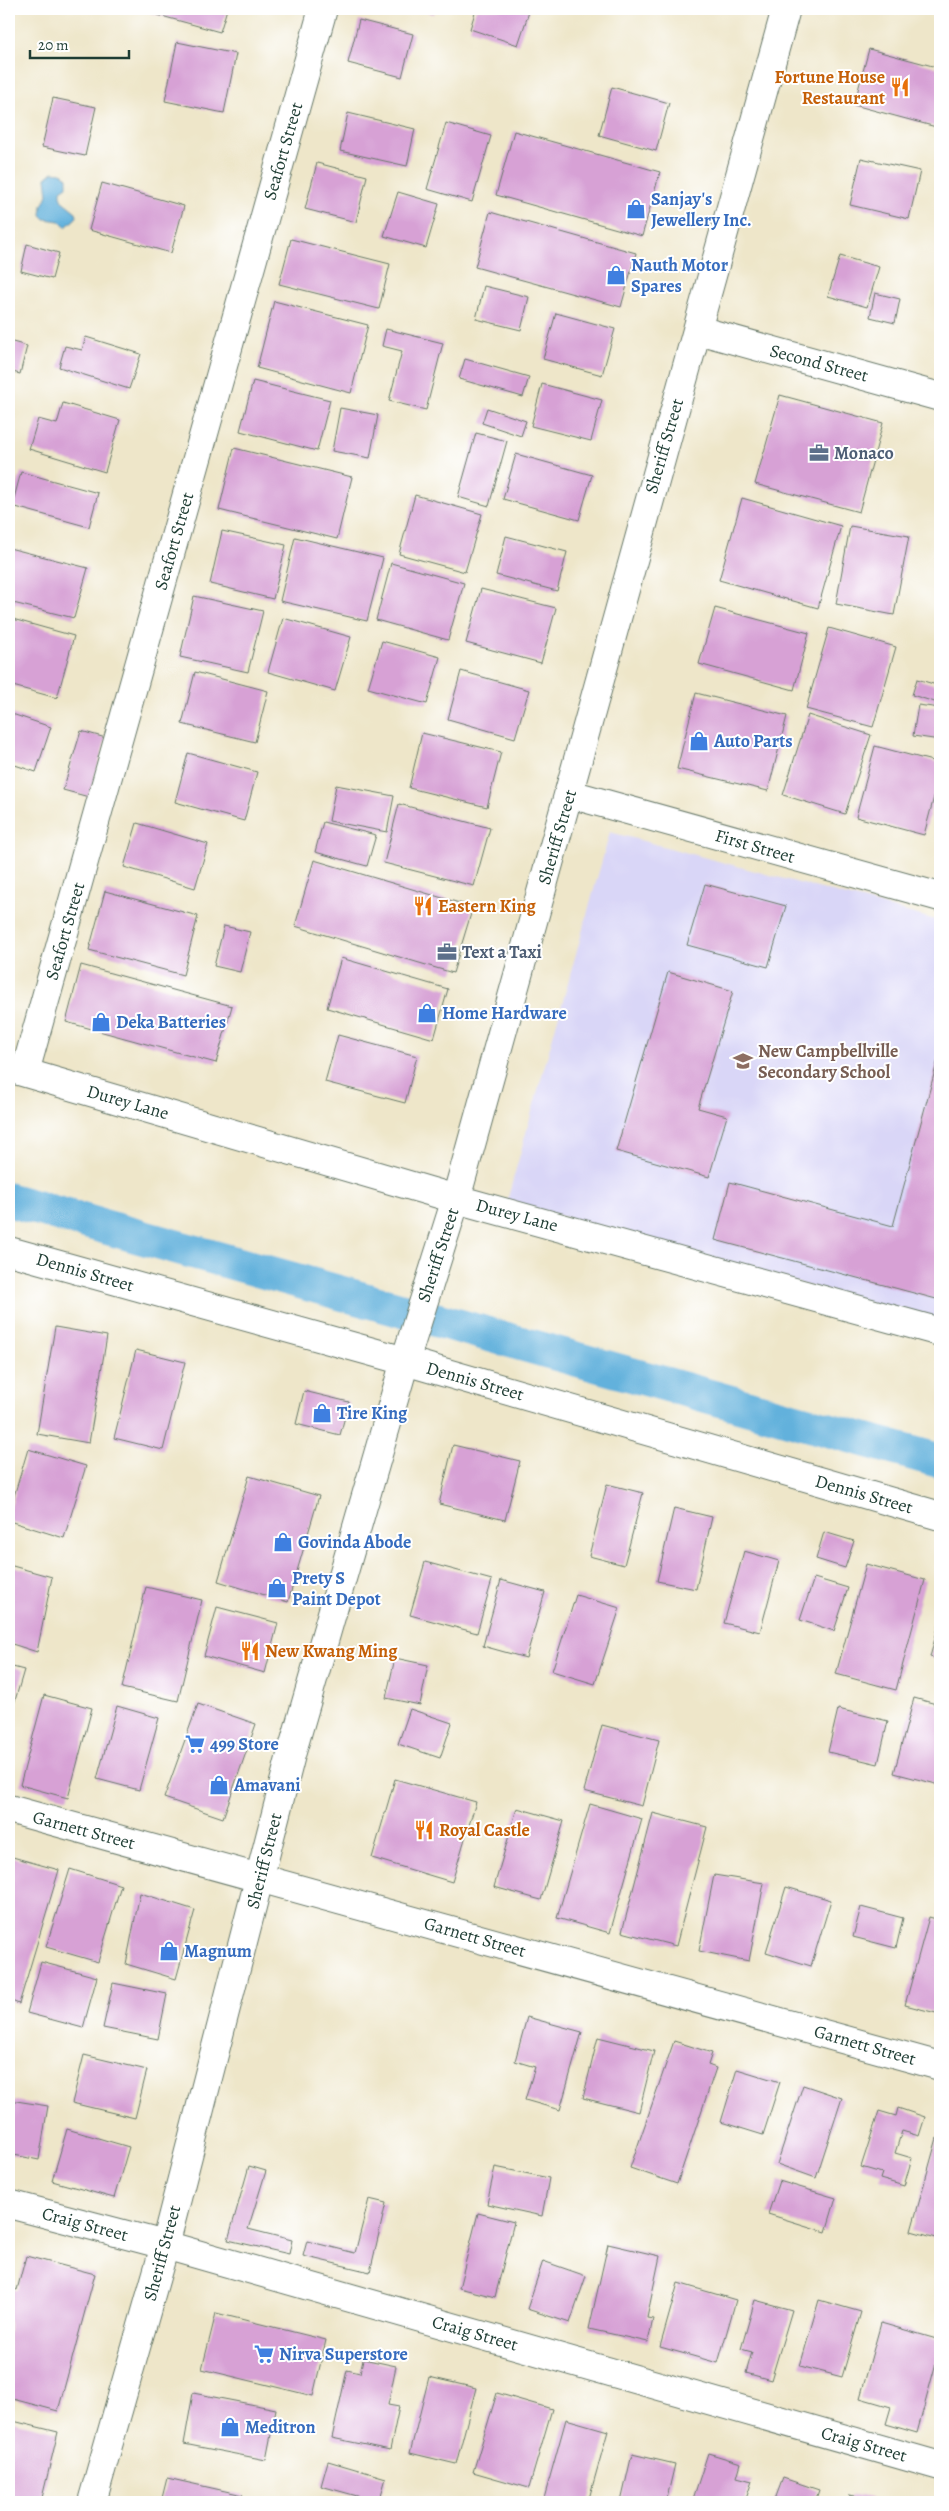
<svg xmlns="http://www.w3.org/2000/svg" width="949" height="2511" viewBox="0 0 949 2511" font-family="Alegreya,serif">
  <rect width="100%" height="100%" fill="#fff"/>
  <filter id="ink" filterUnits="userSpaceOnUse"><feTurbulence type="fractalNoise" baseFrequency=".02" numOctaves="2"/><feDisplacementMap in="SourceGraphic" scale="10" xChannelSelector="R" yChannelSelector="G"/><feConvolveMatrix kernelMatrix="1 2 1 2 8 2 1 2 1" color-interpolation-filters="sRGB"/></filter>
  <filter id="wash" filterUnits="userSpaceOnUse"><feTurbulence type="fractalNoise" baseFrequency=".0096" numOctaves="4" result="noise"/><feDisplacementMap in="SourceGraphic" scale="20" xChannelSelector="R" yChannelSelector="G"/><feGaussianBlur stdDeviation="1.12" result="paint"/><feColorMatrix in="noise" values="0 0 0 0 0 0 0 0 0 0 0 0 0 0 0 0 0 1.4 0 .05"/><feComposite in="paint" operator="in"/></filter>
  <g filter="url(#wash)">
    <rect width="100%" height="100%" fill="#eee6c9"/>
    <polygon fill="#d9d6f7" points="610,832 940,921 940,1323 507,1201"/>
    <polygon fill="#62b1dc" stroke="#407788" points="53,172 62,173 67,178 67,186 61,190 61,200 76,212 77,217 66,227 59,221 45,219 41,215 42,205 48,195 46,178"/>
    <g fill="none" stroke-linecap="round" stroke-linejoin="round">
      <polyline stroke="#62b1dc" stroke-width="35" points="9,1200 940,1461"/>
    </g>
    <g id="blocks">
      <g fill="#d7a1d5">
        <polygon points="136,9 227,9 220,32"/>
        <polygon points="417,9 435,9 434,14"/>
        <polygon points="476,9 530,9 518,45 470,29"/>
        <polygon points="359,20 413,34 402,77 348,63"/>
        <polygon points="177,42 236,54 224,113 165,101"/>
        <polygon points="869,49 940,68 940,128 854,105"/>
        <polygon points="612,87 669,103 656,151 599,135"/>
        <polygon points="53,98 96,107 85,156 42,147"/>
        <polygon points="348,113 415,129 407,166 340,151"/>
        <polygon points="446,123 491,136 472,202 427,189"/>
        <polygon points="514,131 660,172 642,236 496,195"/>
        <polygon points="861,158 920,171 909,219 850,205"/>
        <polygon points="317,163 367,176 356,222 305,209"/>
        <polygon points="102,183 184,206 171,253 89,230"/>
        <polygon points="398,192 439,204 426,248 384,236"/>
        <polygon points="490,212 636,253 621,307 475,267"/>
        <polygon points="291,239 390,264 379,309 279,284"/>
        <polygon points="27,244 59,253 52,279 21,271"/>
        <polygon points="840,256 879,267 867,307 828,296"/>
        <polygon points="484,286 529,297 521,330 476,319"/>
        <polygon points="875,293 900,299 895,323 870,317"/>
        <polygon points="274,301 368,325 351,393 257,368"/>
        <polygon points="556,313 615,329 602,375 543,359"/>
        <polygon points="386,329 443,343 426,410 389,401 402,351 382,346"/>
        <polygon points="86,337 141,354 129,389 59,367 65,346 82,350"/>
        <polygon points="9,341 27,346 20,374 9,371"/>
        <polygon points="465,359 529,377 523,397 459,379"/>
        <polygon points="253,381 330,400 317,451 240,431"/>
        <polygon points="542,384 602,400 591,441 531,426"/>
        <polygon points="780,395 883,423 859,512 755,484"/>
        <polygon points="63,403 120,420 105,472 29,449 38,419 57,424"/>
        <polygon points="340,408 378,415 370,458 332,451"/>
        <polygon points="487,408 526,421 521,436 482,423"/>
        <polygon points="476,433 507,441 489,506 458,497"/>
        <polygon points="234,448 352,477 337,539 219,510"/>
        <polygon points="516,454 592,475 579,520 503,499"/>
        <polygon points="21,472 98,493 89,527 12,506"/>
        <polygon points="415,495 482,514 465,572 399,554"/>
        <polygon points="742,498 841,526 818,608 719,580"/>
        <polygon points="850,526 909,536 894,615 836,604"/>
        <polygon points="222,531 286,545 273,599 210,584"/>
        <polygon points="506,536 567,552 557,591 496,575"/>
        <polygon points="295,537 383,558 367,621 280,601"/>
        <polygon points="9,548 88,568 74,618 9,602"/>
        <polygon points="391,563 464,583 448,640 376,620"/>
        <polygon points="481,589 556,608 541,663 466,643"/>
        <polygon points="194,596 263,611 248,672 180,657"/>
        <polygon points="715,608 809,633 794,690 699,664"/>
        <polygon points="9,618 74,636 57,698 9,685"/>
        <polygon points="283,618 351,637 335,691 268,672"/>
        <polygon points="829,628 896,647 873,727 806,709"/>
        <polygon points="382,641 440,657 427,704 368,688"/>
        <polygon points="461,671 529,690 515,738 448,719"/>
        <polygon points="195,672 268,691 255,742 182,724"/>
        <polygon points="917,679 940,686 938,703 912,695"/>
        <polygon points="696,693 787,716 768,791 677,769"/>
        <polygon points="918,705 940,708 940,740 913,736"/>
        <polygon points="9,713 51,727 36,772 9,763"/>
        <polygon points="808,715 871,735 845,814 783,795"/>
        <polygon points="81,731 106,738 89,797 63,790"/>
        <polygon points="422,733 501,752 487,807 409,788"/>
        <polygon points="875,746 940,763 940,774 924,835 856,817"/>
        <polygon points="188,753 257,772 244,821 175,802"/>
        <polygon points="336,785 394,796 387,832 329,821"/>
        <polygon points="399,804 490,828 474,886 384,863"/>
        <polygon points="323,822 376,835 367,866 315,852"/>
        <polygon points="137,823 208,844 195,888 124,867"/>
        <polygon points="314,860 473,907 453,973 295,926"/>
        <polygon points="705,884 786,906 768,967 687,945"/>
        <polygon points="105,891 198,916 183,975 89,950"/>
        <polygon points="224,926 250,932 240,972 214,966"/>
        <polygon points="341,958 448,989 434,1039 327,1008"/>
        <polygon points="81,965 232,1006 216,1063 66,1022"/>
        <polygon points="668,972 733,991 698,1108 727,1116 709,1177 616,1151"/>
        <polygon points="338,1035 417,1056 405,1103 325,1082"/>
        <polygon points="940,1052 940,1300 715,1240 730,1182 893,1226"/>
        <polygon points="55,1327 107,1336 89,1443 37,1434"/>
        <polygon points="136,1350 185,1362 163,1450 114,1438"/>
        <polygon points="304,1391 349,1402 340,1435 296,1424"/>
        <polygon points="453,1445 520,1461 505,1520 439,1504"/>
        <polygon points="28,1449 86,1466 64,1538 9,1521 9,1513"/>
        <polygon points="249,1476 319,1496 288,1602 218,1581"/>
        <polygon points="607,1484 643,1493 624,1565 589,1556"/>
        <polygon points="674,1508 712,1517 696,1589 657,1581"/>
        <polygon points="824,1532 854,1541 845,1568 816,1559"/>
        <polygon points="744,1551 779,1561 760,1632 724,1623"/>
        <polygon points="425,1562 492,1580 477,1633 410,1615"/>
        <polygon points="866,1564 925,1580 896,1690 836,1674"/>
        <polygon points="9,1565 52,1577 37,1652 9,1643"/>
        <polygon points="814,1578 848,1588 834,1631 800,1620"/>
        <polygon points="501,1580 545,1592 526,1658 483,1646"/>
        <polygon points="146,1587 202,1600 178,1701 122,1688"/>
        <polygon points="576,1595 620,1608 595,1684 552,1671"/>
        <polygon points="217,1607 278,1623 265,1673 204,1656"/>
        <polygon points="940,1620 940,1660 930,1657"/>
        <polygon points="395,1658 428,1665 420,1705 386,1698"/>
        <polygon points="9,1666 24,1670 9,1721"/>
        <polygon points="44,1695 92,1708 68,1798 20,1785"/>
        <polygon points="914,1698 940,1705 940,1785 894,1773"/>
        <polygon points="198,1704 256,1724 223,1818 164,1798"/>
        <polygon points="117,1706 159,1718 139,1790 97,1779"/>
        <polygon points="410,1709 452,1723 440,1758 398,1744"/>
        <polygon points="838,1709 888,1721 878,1764 828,1752"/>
        <polygon points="602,1725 659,1740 642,1806 584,1791"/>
        <polygon points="395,1779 476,1802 452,1882 372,1858"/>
        <polygon points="590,1804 642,1819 610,1933 557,1918"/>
        <polygon points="517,1808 564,1821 541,1900 494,1887"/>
        <polygon points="653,1813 707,1827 676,1946 622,1932"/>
        <polygon points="9,1856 59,1870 19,2004 9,2000"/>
        <polygon points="70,1869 121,1885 98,1962 46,1947"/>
        <polygon points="714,1875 764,1883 749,1961 699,1951"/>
        <polygon points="786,1887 831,1900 811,1966 766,1952"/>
        <polygon points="140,1893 195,1910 176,1979 126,1964"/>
        <polygon points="861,1907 903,1918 896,1948 853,1937"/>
        <polygon points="929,1917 940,1920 940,2014 905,2005"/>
        <polygon points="41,1962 97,1977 83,2028 27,2013"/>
        <polygon points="113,1983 167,1994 158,2039 103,2028"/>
        <polygon points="527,2017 582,2032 560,2110 525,2100 535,2067 515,2061"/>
        <polygon points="598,2037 654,2051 639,2112 583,2098"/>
        <polygon points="674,2041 712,2053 708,2065 716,2068 677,2184 630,2168"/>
        <polygon points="84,2055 147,2070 135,2118 72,2103"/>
        <polygon points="737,2069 780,2082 763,2135 721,2122"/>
        <polygon points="803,2085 842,2098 816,2178 777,2164"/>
        <polygon points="10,2100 48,2106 39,2160 9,2154"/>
        <polygon points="898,2108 925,2117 919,2136 902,2131 895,2153 912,2158 904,2186 880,2179 882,2173 861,2167 879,2111 896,2116"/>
        <polygon points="67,2129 129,2147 114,2198 52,2181"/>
        <polygon points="937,2138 940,2139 940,2239 911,2231"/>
        <polygon points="249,2166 266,2171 248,2229 292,2240 289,2254 228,2240"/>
        <polygon points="495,2167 549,2178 542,2216 487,2204"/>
        <polygon points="779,2181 836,2198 826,2232 768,2214"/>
        <polygon points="369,2199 386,2203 370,2272 303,2256 307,2241 355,2253"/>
        <polygon points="478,2213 514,2222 495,2297 459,2288"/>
        <polygon points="608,2244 660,2256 647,2318 653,2319 648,2342 589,2329"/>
        <polygon points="26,2256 95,2274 58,2411 9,2398 9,2287 17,2290"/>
        <polygon points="543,2261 586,2276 570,2323 527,2309"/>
        <polygon points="678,2283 736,2300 718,2363 660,2347"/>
        <polygon points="755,2300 792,2310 771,2380 746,2373 752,2352 741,2349"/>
        <polygon points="819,2300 861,2312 842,2377 800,2366"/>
        <polygon points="216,2313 326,2340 313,2396 202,2369"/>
        <polygon points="881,2323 940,2340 940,2348 917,2433 886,2424 891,2407 860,2398"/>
        <polygon points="363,2359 396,2366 388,2405 399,2407 390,2450 332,2438 347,2370 360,2373"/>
        <polygon points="429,2377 476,2388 456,2464 410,2453"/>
        <polygon points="193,2393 276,2409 266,2460 184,2444"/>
        <polygon points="497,2393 552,2409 529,2488 473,2472"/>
        <polygon points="566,2419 608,2431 588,2502 543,2502"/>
        <polygon points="9,2420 58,2432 41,2502 9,2502"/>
        <polygon points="708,2453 741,2463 737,2477 752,2481 745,2502 692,2502"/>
        <polygon points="632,2454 675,2464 666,2502 621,2502"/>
        <polygon points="328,2461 386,2478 379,2502 321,2486"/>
        <polygon points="167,2478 243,2495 241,2502 161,2502"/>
        <polygon points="783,2478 819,2490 815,2502 774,2502"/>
        <polygon points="850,2495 879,2501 878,2502 849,2502"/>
      </g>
    </g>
  </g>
  <g filter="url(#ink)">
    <use href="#blocks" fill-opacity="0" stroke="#677868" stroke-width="1"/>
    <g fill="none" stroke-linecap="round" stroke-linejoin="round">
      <defs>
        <g id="minor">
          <polyline points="698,330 940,397"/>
          <polyline points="570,794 940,897"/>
          <polyline points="9,1068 456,1199 940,1332"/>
          <polyline points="25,1072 323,9"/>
          <polyline points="9,1251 405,1361 940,1516"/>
          <polyline points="9,1809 940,2066"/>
          <polyline points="9,2204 165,2245 940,2466"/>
        </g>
        <polyline id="major" points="92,2502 165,2245 291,1755 405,1361 456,1199 786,9"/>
      </defs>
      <use href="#minor" stroke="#677868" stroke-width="30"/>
      <use href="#major" stroke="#677868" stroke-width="30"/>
      <use href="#minor" stroke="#fff" stroke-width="28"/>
      <use href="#major" stroke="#fff" stroke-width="28"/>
    </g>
  </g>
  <defs>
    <symbol id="restaurant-bare" viewBox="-9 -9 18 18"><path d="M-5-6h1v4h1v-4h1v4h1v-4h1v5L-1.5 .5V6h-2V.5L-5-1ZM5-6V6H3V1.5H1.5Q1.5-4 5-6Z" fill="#e8710a" stroke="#fff" stroke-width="2.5" paint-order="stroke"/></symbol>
    <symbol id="shop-bare" viewBox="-9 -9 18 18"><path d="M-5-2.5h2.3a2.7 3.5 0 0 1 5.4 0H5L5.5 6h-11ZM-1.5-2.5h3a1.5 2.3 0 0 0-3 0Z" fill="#3f7fe0" stroke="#fff" stroke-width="2.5" paint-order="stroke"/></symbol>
    <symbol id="office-bare" viewBox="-9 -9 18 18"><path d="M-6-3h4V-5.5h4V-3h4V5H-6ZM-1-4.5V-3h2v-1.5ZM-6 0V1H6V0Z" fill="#5c6f8a" stroke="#fff" stroke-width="2.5" paint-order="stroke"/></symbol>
    <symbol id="school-bare" viewBox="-9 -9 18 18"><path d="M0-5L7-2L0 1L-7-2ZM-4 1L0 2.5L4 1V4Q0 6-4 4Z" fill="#8d6e63" stroke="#fff" stroke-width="2.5" paint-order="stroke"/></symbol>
    <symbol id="supermarket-bare" viewBox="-9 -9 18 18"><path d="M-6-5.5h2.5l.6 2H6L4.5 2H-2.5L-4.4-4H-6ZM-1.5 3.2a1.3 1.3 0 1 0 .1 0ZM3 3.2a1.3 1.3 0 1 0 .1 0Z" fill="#3f7fe0" stroke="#fff" stroke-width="2.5" paint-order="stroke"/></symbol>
  </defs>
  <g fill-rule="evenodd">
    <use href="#restaurant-bare" x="886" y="73" width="28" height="28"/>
    <use href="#shop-bare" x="622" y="195" width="28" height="28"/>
    <use href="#shop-bare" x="602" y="261" width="28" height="28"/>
    <use href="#office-bare" x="805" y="439" width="28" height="28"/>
    <use href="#shop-bare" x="685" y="727" width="28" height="28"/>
    <use href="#restaurant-bare" x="409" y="892" width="28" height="28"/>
    <use href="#office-bare" x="433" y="938" width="28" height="28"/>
    <use href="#shop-bare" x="413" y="999" width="28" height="28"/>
    <use href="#shop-bare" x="87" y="1008" width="28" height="28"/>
    <use href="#school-bare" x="729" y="1047" width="28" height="28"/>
    <use href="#shop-bare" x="308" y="1399" width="28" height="28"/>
    <use href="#shop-bare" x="269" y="1528" width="28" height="28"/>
    <use href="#shop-bare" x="263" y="1574" width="28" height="28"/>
    <use href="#restaurant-bare" x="236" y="1637" width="28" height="28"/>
    <use href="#supermarket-bare" x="181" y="1730" width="28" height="28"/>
    <use href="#shop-bare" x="205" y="1771" width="28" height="28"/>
    <use href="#restaurant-bare" x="410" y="1816" width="28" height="28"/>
    <use href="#shop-bare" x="155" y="1937" width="28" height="28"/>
    <use href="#supermarket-bare" x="250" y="2340" width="28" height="28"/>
    <use href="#shop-bare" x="216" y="2413" width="28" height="28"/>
  </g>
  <g text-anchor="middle" stroke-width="4" stroke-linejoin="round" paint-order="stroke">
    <g font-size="18" font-weight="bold" fill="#c56008" stroke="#fff" text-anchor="start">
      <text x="885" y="83" text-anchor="end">Fortune House<tspan x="885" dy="21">Restaurant</tspan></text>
      <text x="438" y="912">Eastern King</text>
      <text x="265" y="1657">New Kwang Ming</text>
      <text x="439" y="1836">Royal Castle</text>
    </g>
    <g font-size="18" fill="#1f3d34" stroke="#fff">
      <text transform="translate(283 151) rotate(-74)" y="6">Seafort Street</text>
      <text transform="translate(819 363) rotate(15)" y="6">Second Street</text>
      <text transform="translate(664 446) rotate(-74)" y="6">Sheriff Street</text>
      <text transform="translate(174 541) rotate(-74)" y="6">Seafort Street</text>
      <text transform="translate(557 837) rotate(-74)" y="6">Sheriff Street</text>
      <text transform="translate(755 846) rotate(16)" y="6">First Street</text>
      <text transform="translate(65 931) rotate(-74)" y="6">Seafort Street</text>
      <text transform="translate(128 1102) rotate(16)" y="6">Durey Lane</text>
      <text transform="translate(517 1215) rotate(15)" y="6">Durey Lane</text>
      <text transform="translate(438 1255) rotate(-72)" y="6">Sheriff Street</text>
      <text transform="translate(85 1272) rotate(16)" y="6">Dennis Street</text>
      <text transform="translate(475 1381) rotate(16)" y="6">Dennis Street</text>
      <text transform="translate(864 1494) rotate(16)" y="6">Dennis Street</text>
      <text transform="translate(84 1830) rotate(15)" y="6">Garnett Street</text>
      <text transform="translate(264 1861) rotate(-76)" y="6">Sheriff Street</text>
      <text transform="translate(475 1937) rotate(16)" y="6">Garnett Street</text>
      <text transform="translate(865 2045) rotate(16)" y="6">Garnett Street</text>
      <text transform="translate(85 2224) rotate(15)" y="6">Craig Street</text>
      <text transform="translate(162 2253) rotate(-75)" y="6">Sheriff Street</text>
      <text transform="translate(475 2333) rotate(16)" y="6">Craig Street</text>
      <text transform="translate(864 2444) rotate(16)" y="6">Craig Street</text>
    </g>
    <g font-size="18" font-weight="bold" fill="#366cbe" stroke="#fff" text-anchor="start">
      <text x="651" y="205">Sanjay's<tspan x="651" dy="21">Jewellery Inc.</tspan></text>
      <text x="631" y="271">Nauth Motor<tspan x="631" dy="21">Spares</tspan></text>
      <text x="714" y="747">Auto Parts</text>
      <text x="442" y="1019">Home Hardware</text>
      <text x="116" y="1028">Deka Batteries</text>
      <text x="337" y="1419">Tire King</text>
      <text x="298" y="1548">Govinda Abode</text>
      <text x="292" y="1584">Prety S<tspan x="292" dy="21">Paint Depot</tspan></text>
      <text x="210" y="1750">499 Store</text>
      <text x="234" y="1791">Amavani</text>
      <text x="184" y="1957">Magnum</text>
      <text x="279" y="2360">Nirva Superstore</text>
      <text x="245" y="2433">Meditron</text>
    </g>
    <g font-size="18" font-weight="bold" fill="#4e5e75" stroke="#fff" text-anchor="start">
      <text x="834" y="459">Monaco</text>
      <text x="462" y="958">Text a Taxi</text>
    </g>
    <g font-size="18" font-weight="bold" fill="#785e54" stroke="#fff" text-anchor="start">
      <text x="758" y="1057">New Campbellville<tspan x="758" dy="21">Secondary School</tspan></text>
    </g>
  </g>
  <rect width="949" height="2511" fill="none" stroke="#fff" stroke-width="30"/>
  <path d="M30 50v8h99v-8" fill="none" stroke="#1f3d34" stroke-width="2.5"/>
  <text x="38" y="50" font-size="15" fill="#1f3d34" stroke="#ffffff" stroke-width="4" paint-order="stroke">20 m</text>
</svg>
